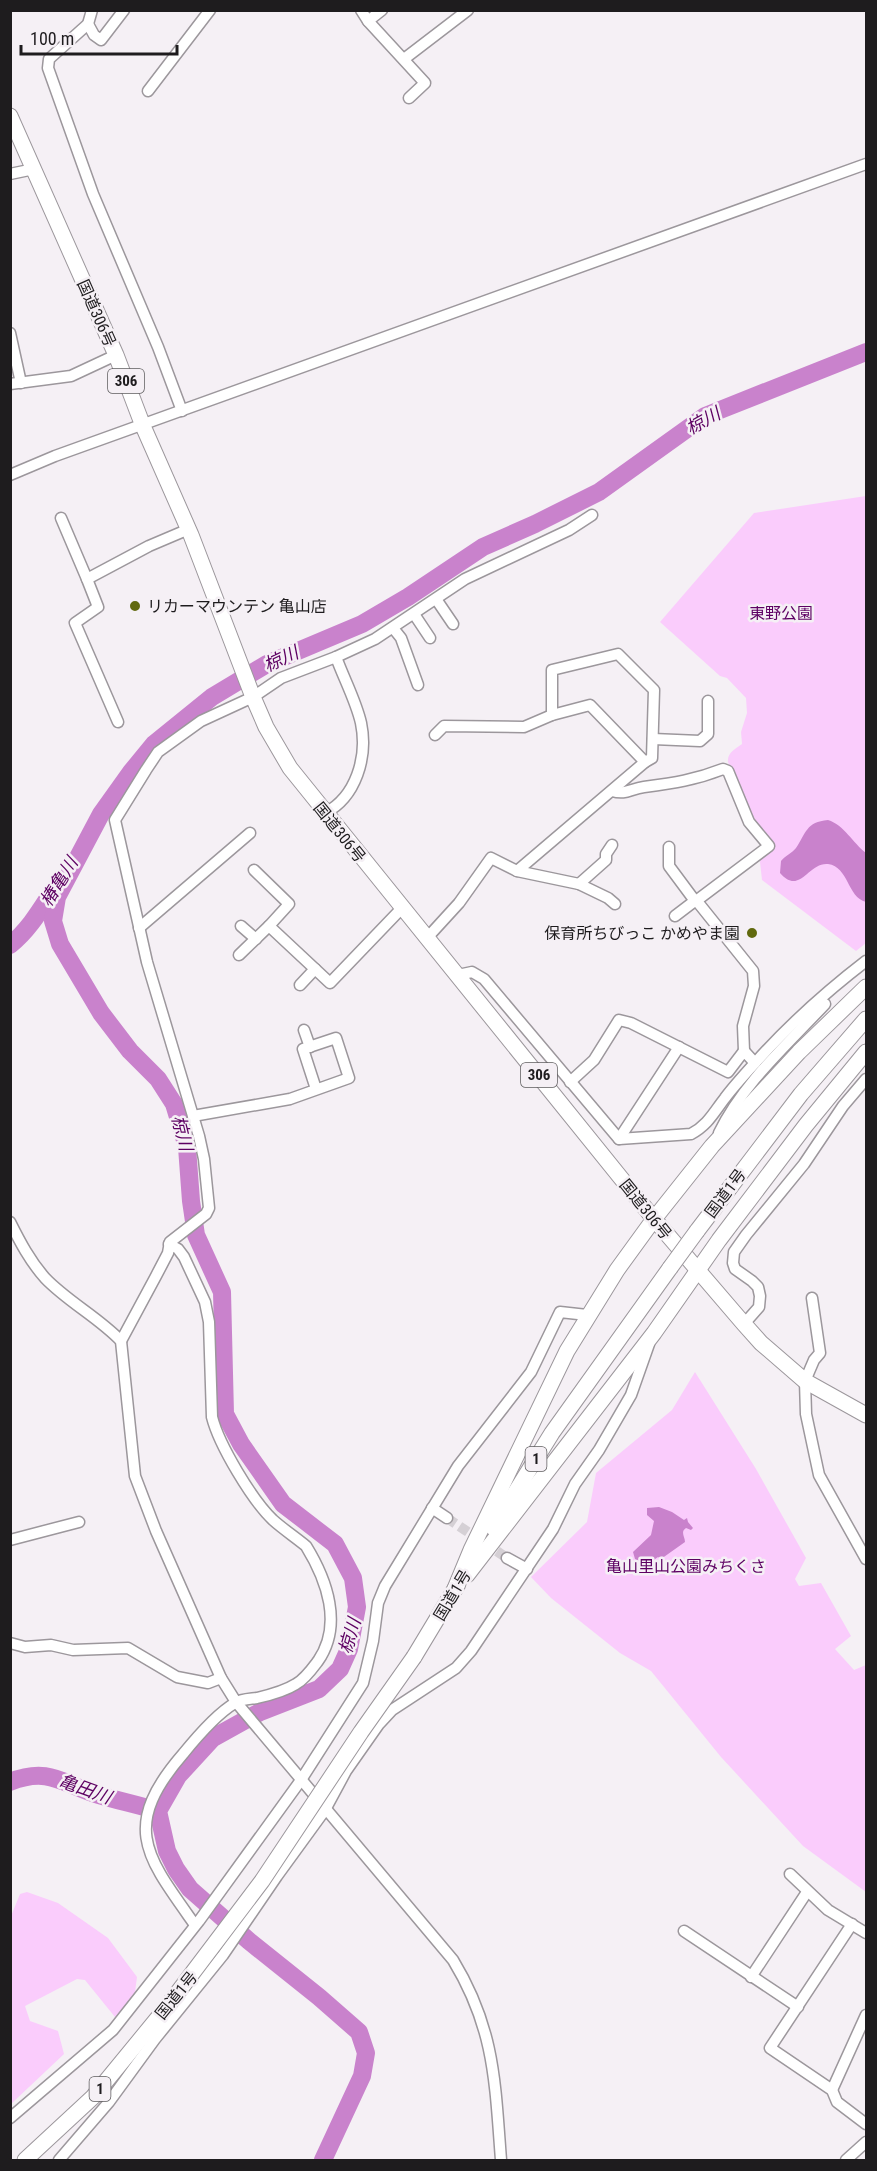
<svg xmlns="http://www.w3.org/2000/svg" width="877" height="2171" viewBox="0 0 877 2171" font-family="'Roboto Condensed','Noto Sans JP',sans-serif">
  <rect width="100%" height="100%" fill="#f5f0f5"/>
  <g fill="#faccfc">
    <path d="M866,496V943L856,951L762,880L760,862L763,844L728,762C727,753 735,749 742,744L741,732L747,713L746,698L727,678L720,676L660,622L754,513Z"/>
    <polygon points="695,1372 756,1469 806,1558 795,1579 799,1586 821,1583 851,1636 835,1649 854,1670 866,1665 866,1892 803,1846 721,1757 651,1671 620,1653 551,1598 531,1577 587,1522 596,1473 672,1410"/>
    <polygon points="27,1892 58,1903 108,1938 137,1977 134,2000 115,2017 85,1980 77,1979 25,2006 30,2021 58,2031 64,2054 11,2104 11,1916 20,1894"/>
  </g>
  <g fill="#c982cc">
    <path d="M828,820C844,825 853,843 866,853V902C847,897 849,867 828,864C808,862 800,896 780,873L781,861C785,856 792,853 796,848C806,833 806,822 828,820Z"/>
    <path d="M659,1507L672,1512L684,1520L687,1518L688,1522L693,1528L691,1530L686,1528C680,1532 685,1537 685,1542L661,1559L658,1557L645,1566L635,1559L633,1552L651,1535L654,1521L647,1515V1508Z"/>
  </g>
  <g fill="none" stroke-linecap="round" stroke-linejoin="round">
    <g stroke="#c982cc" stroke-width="18">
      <path d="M10,945C29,930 41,909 54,889"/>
      <path d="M10,1782C50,1766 64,1785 99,1795C119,1801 139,1805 158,1811"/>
      <polyline points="323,2160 362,2076 366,2053 359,2032 319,1997 249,1941 190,1889 176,1869 167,1851 158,1811 178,1776 213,1738 260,1712 319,1689 340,1669 349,1649 357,1607 353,1578 335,1544 283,1504 241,1444 225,1414 222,1292 196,1235 191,1201 187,1147 174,1104 158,1079 130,1051 101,1013 60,944 53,921 57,897 101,814 131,772 154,744 212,697 267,664 362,624 408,597 483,547 535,524 599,492 705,416 866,352"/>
    </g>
    <polyline stroke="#d5d0d5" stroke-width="10" stroke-dasharray="10 5" stroke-linecap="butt" points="447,1518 507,1558"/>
    <defs>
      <g id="minor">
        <polyline points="92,10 88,24 49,59 48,68 93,194 158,347 182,411"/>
        <polyline points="361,10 368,21"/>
        <polyline points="382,10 368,21 425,83 409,98"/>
        <polyline points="88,24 94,35 101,40 124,10"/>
        <polyline points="404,59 468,10"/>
        <polyline points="148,91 210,10"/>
        <polyline points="10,174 34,169"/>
        <polyline points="10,333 21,383"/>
        <polyline points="10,384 71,376 116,355"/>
        <polyline points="10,475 55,456 866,164"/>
        <polyline points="61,518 87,579 149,546 189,529"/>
        <polyline points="87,579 98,607 75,623 118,722"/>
        <polyline points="436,599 453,624"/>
        <polyline points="414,614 430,638"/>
        <polyline points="393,628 401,638 418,685"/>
        <polyline points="552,715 552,670 618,654 654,690 652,758 645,762"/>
        <polyline points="653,739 700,741 708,734 708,701"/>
        <path d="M612,791C626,795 630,789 644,787C674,783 695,780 723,769L728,771L749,822L769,846L696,901"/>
        <path d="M325,813C356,797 368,757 361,723C356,701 344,679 336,657"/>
        <polyline points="669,847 669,866 695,901"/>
        <polyline points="254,870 289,904 269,926"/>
        <polyline points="517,871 579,884 606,860 606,854 612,845"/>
        <polyline points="579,884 608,898 615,904"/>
        <polyline points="675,916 696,900 753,971 754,986 743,1026 744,1051"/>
        <polyline points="241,926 256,939"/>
        <polyline points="139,928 250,833"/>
        <polyline points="427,938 459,903 491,858 517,871 645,762 590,705 552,715 524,727 444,726 435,735"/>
        <polyline points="239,955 269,926 330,983 402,908"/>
        <path d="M458,975L472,972L484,979L619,1139L691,1134C708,1125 714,1112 725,1098C734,1086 745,1074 755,1063C788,1026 827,991 866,961"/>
        <polyline points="300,985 315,969"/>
        <polyline points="304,1030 310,1047"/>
        <polyline points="570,1082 594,1060 619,1020 631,1023 728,1072 744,1051 755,1063"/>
        <polyline points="193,1116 290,1099 349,1078 336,1038 303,1049 316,1089"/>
        <path d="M719,1133C743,1083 788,1044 825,1004"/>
        <polyline points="619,1139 679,1047"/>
        <path d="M10,1222C20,1242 30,1261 45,1278C68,1302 98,1317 121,1341L135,1476L156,1531L221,1678L236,1702L453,1960C495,2029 495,2083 501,2160"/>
        <path d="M169,1244L178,1249L184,1257L205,1302L209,1322L212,1417C219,1445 252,1500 273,1520C283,1529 295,1537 306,1546C327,1580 343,1625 318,1661C312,1669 305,1679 296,1684C285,1691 270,1695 257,1698C250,1699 241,1699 235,1703C218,1713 196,1738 183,1754C120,1827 146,1856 195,1925"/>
        <polyline points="812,1298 820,1353 814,1360 805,1381 806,1414 819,1475 866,1559"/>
        <polyline points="744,1324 759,1307 760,1296 758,1287 752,1281 735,1269 733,1263 734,1252 746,1235 804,1164 843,1106 866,1079"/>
        <polyline points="121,1341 156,1276 168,1253 170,1242 206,1214 209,1208 204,1159 199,1136 147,962 115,820 146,770 158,752 201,721 253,697 281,678 336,657 375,639 465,579 569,530 592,515"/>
        <polyline points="432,1508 447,1518"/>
        <polyline points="10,1540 79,1522"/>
        <polyline points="507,1558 527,1569"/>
        <polyline points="10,1643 25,1647 51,1645 73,1650 128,1648 177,1677 208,1683 221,1678"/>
        <polyline points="790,1874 828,1910 866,1933"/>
        <polyline points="852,1924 770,2048 832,2090 837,2102 866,2124"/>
        <polyline points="684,1931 798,2007"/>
        <polyline points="751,1977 807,1892"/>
        <polyline points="832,2090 866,2015"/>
        <polyline points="10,2118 113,2030 199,1921 301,1780 363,1683 373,1641 378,1603 385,1586 458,1466 531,1372 560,1312 587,1315"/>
        <polyline points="59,2160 109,2102 155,2039 223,1955 277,1876 325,1810 346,1771 379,1724 392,1710 456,1668 471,1651 553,1529 575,1484 599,1450 631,1395 649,1344"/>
        <polyline points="846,2160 866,2142"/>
      </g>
      <g id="highway">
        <polyline points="10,116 116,355 143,426 191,535 253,697 266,727 290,768 654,1219 744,1324 761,1343 805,1381 866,1415"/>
        <polyline points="697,1231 801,1094 866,1019"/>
        <polyline points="493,1528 552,1433 670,1268"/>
        <polyline points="467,1575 654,1333 719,1240 806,1125 866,1052"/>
        <polyline points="454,1591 471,1550 567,1351 617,1270 654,1219 712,1146 799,1052 866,987"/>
        <polyline points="414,1657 458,1584"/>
        <polyline points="25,2160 93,2097 166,2008"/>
      </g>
    </defs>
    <use href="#minor" stroke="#9c979c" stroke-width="13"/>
    <use href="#highway" stroke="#9c979c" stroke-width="17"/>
    <use href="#minor" stroke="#fff" stroke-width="10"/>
    <use href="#highway" stroke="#fff" stroke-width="15"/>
    <defs>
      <g id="highway-bridge">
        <polyline points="670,1268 697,1231"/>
        <polyline points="166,2008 262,1881 361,1732 414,1657"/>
      </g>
    </defs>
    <use href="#highway-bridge" stroke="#9c979c" stroke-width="17" stroke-linecap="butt"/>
    <use href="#highway-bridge" stroke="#fff" stroke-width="15"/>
  </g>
  <g fill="#61690e" stroke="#f5f0f5" stroke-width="2">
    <circle cx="135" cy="606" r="6"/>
    <circle cx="752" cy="933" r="6"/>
  </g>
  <g text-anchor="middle" stroke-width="5" stroke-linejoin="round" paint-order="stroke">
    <g fill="#f5f0f5" stroke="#5e5c5e" stroke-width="1.5">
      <rect x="108" y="369" width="36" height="24" rx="4.5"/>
      <rect x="521" y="1063" width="36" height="24" rx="4.5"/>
      <rect x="525.5" y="1447" width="21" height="24" rx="4.5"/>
      <rect x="89.5" y="2077" width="21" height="24" rx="4.5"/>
    </g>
    <g font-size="15" font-weight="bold" fill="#1e1c1e">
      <text x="126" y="386">306</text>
      <text x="539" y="1080">306</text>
      <text x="536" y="1464">1</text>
      <text x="100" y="2094">1</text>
    </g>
    <g font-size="16" fill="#1e1c1e" stroke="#f5f0f5">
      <text transform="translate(97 313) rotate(66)" y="6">国道306号</text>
      <text transform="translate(340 832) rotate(51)" y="6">国道306号</text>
      <text transform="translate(725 1193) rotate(-53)" y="6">国道1号</text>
      <text transform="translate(646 1209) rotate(51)" y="6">国道306号</text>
      <text transform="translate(452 1595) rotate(-59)" y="6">国道1号</text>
      <text transform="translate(176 1995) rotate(-51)" y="6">国道1号</text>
    </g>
    <g font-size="16" fill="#1e1c1e" stroke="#f5f0f5" text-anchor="start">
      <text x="147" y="612">リカーマウンテン 亀山店</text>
      <text x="740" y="939" text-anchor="end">保育所ちびっこ かめやま園</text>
    </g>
    <g font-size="16" fill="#5d0063" stroke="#f5f0f5">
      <text x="781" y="619">東野公園</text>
      <text x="686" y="1572">亀山里山公園みちくさ</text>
    </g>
    <g font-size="18" font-style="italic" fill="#5d0062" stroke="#f5f0f5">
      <text transform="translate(703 421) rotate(-29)" y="6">椋川</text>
      <text transform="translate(281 659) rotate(-25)" y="6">椋川</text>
      <text transform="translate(59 882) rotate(-58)" y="6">椿亀川</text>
      <text transform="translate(182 1133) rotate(76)" y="6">椋川</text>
      <text transform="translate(350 1636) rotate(-74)" y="6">椋川</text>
      <text transform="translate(85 1789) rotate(20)" y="6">亀田川</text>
    </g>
  </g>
  <rect width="877" height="2171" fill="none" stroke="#1e1c1e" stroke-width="24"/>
  <path d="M21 45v9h156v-9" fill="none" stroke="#1e1c1e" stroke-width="3"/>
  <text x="30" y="45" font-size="18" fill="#1e1c1e" stroke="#f5f0f5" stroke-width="4.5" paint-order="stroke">100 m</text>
</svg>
